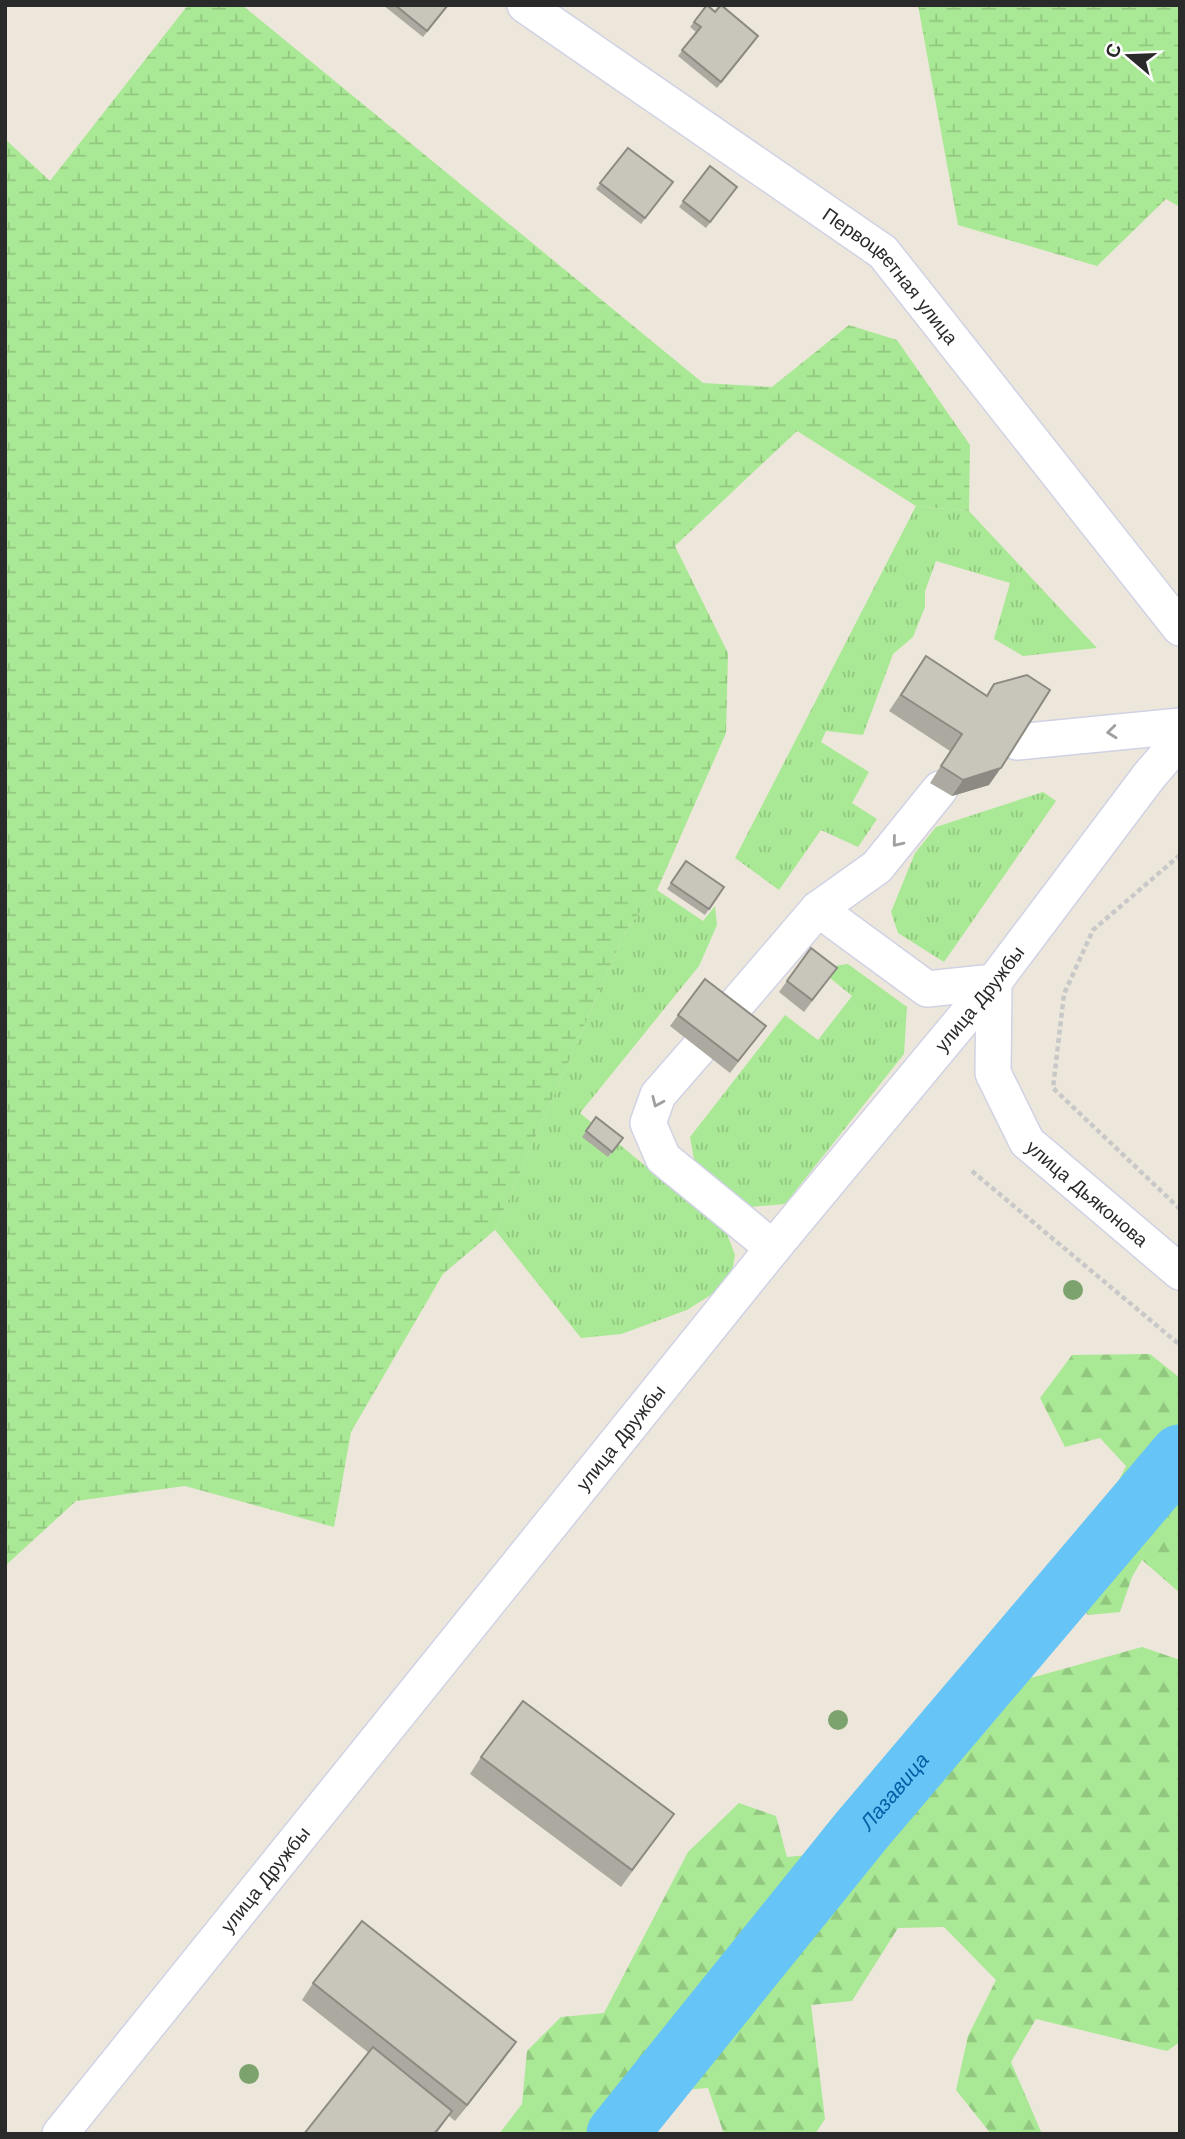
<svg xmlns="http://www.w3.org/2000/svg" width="1185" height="2139" viewBox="0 0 1185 2139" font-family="'Work Sans',sans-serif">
  <defs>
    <pattern id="grass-tufts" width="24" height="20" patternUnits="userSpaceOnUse" patternTransform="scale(1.75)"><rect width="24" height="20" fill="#a9e894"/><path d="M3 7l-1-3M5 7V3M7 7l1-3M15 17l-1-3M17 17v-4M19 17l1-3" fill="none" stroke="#92c780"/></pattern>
    <pattern id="forest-firs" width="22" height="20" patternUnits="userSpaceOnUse" patternTransform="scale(1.75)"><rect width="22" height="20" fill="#a9e894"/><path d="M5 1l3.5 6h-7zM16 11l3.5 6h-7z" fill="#92c780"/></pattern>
    <pattern id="wetland-marsh" width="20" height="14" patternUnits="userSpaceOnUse" patternTransform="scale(1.75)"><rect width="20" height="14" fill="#a9e894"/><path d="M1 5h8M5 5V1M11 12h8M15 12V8" fill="none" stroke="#92c780"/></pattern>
  </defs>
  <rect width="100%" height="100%" fill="#ede7db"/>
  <g fill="url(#grass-tufts)">
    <polygon points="916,506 969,511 1097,648 1023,656 994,639 1010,583 936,561 925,591 925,607 913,637 893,654 863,735 826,731 821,742 869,772 852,803 877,819 858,847 821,830 779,890 735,858"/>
    <polygon points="1043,792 1056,801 944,962 898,933 891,912 915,853 936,827"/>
    <polygon points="657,890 703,921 715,906 717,925 699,966 580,1113 592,1123 608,1157 619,1144 727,1234 735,1255 732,1272 720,1289 687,1310 621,1334 581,1338 495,1230 626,930"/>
    <polygon points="848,964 907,1007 904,1054 785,1204 750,1207 695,1165 690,1137 785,1015 818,1040 852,996 818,968"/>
  </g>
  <g fill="url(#forest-firs)">
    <polygon points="1150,1354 1180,1378 1180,1593 1142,1560 1132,1577 1120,1612 1088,1615 1060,1582 1089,1541 1126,1466 1100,1438 1065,1447 1040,1398 1072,1355"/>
    <polygon points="1142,1647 1180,1660 1180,2042 1167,2051 1036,2019 1011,2062 1042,2134 991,2134 956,2090 968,2036 996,1980 944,1927 898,1928 852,2001 811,2005 825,2119 815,2134 724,2134 708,2088 669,2091 635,2134 499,2134 522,2104 527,2051 561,2017 604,2013 688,1852 739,1803 776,1816 787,1857 875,1848 1027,1679"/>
  </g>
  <g fill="url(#wetland-marsh)">
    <polygon points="188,5 242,5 703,383 772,387 849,325 897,340 970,445 969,511 916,506 797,431 675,546 728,653 726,733 657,890 626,930 495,1230 443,1274 351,1432 334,1527 185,1486 76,1501 5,1566 5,139 50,181"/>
    <polygon points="918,5 1180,5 1180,207 1166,199 1097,266 958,225"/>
  </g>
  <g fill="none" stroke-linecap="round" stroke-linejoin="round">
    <path stroke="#67c4f7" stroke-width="61" id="s1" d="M617,2134L861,1831L1180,1455"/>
    <defs>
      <g id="minor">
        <path id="s2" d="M525,5L883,252L1180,628"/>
        <polyline points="1017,742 1180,726"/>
        <polyline points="818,909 927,989 994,982"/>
        <path id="s3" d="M994,982L993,1073L1027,1142L1180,1272"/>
        <polyline points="728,1014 818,909 877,867 940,789"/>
        <polyline points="699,1048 658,1095 648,1123 663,1158 773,1248"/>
        <path id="s4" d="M60,2134L773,1248L994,982L1149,776L1180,740"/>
      </g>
    </defs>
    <use href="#minor" stroke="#d0d2e4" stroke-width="38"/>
    <g stroke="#c8c8c8" stroke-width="4.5" stroke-dasharray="5 3.5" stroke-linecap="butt">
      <polyline points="1180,855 1093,930 1064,994 1053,1088 1180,1209"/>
      <polyline points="972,1171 1180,1345"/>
    </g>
    <use href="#minor" stroke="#fff" stroke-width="35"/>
  </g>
  <g fill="#7ca36e">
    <circle cx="1073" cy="1290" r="10"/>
    <circle cx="838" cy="1720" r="10"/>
    <circle cx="249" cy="2074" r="10"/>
  </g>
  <g fill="#aca9a0">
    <polygon points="383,5 448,5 423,37"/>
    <polygon points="707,5 754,42 717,88 678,56 696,32 690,27"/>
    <polygon points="628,148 673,182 641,224 596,189"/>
    <polygon points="710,166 737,187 706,228 679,207"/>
    <polygon points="926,656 989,785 952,796 930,783 950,751 889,711"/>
    <polygon points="686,861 724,887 705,915 667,889"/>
    <polygon points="811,948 829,979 804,1012 779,992"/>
    <polygon points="678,1015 766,1026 730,1073 670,1026"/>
    <polygon points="596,1117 623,1138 608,1157 582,1137"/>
    <polygon points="481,1757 674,1814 621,1887 470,1774"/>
    <polygon points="313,1983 504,2059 455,2121 449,2116 436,2134 304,2134 369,2053 302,2000"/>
  </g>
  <g fill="#8c8a82">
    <polygon points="1001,768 989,785 952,796 963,780"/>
    <polygon points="516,2042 504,2059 455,2121 467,2105"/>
  </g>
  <g fill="#c8c5ba" stroke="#8c8a82" stroke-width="2">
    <polygon points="395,5 448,5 427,31"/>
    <polygon points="707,5 715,12 721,5 758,36 721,82 682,50 701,27 694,22"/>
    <polygon points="628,148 673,182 645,218 600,183"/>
    <polygon points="710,166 737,187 710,222 683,201"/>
    <polygon points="926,656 987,696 994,684 1027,675 1050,690 1001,768 963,780 941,766 962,734 901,695"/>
    <polygon points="686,861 724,887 709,909 671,883"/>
    <polygon points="811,948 837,968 812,1000 787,981"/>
    <polygon points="705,979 766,1026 738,1061 678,1015"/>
    <polygon points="596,1117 623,1138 612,1152 586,1131"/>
    <polygon points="523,1701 674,1814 632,1870 481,1757"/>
    <polygon points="362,1921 516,2042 467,2105 313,1983"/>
    <polygon points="373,2047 452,2111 434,2134 304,2134"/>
  </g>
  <defs><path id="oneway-chevron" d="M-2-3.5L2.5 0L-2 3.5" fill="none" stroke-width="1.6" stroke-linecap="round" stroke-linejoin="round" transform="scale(1.75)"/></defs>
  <g stroke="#9f9f9f">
    <use href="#oneway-chevron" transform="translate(1112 732) rotate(174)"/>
    <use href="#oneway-chevron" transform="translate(897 842) rotate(129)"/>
    <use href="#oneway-chevron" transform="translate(657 1102) rotate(114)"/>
  </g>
  <g text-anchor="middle" stroke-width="7" stroke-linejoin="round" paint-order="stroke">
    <g font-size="19" fill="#2a2a2a" stroke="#fff">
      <text dy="7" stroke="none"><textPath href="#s2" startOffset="457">Первоцветная улица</textPath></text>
      <text dy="7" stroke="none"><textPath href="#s4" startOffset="1461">улица Дружбы</textPath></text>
      <text dy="7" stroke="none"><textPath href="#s3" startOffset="247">улица Дьяконова</textPath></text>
      <text dy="7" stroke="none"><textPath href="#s4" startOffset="894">улица Дружбы</textPath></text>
      <text dy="7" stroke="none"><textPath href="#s4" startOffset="327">улица Дружбы</textPath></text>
    </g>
    <g font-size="21" font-style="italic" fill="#045fa4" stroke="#fff">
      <text dy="7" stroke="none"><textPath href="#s1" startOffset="441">Лазавица</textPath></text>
    </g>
  </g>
  <rect width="1185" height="2139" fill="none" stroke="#2a2a2a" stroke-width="14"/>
  <g transform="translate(1129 56) rotate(289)" stroke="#ffffff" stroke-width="5" paint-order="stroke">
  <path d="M0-5L12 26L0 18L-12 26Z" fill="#2a2a2a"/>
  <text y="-10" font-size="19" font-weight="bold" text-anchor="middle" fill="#2a2a2a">С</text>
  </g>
</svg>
